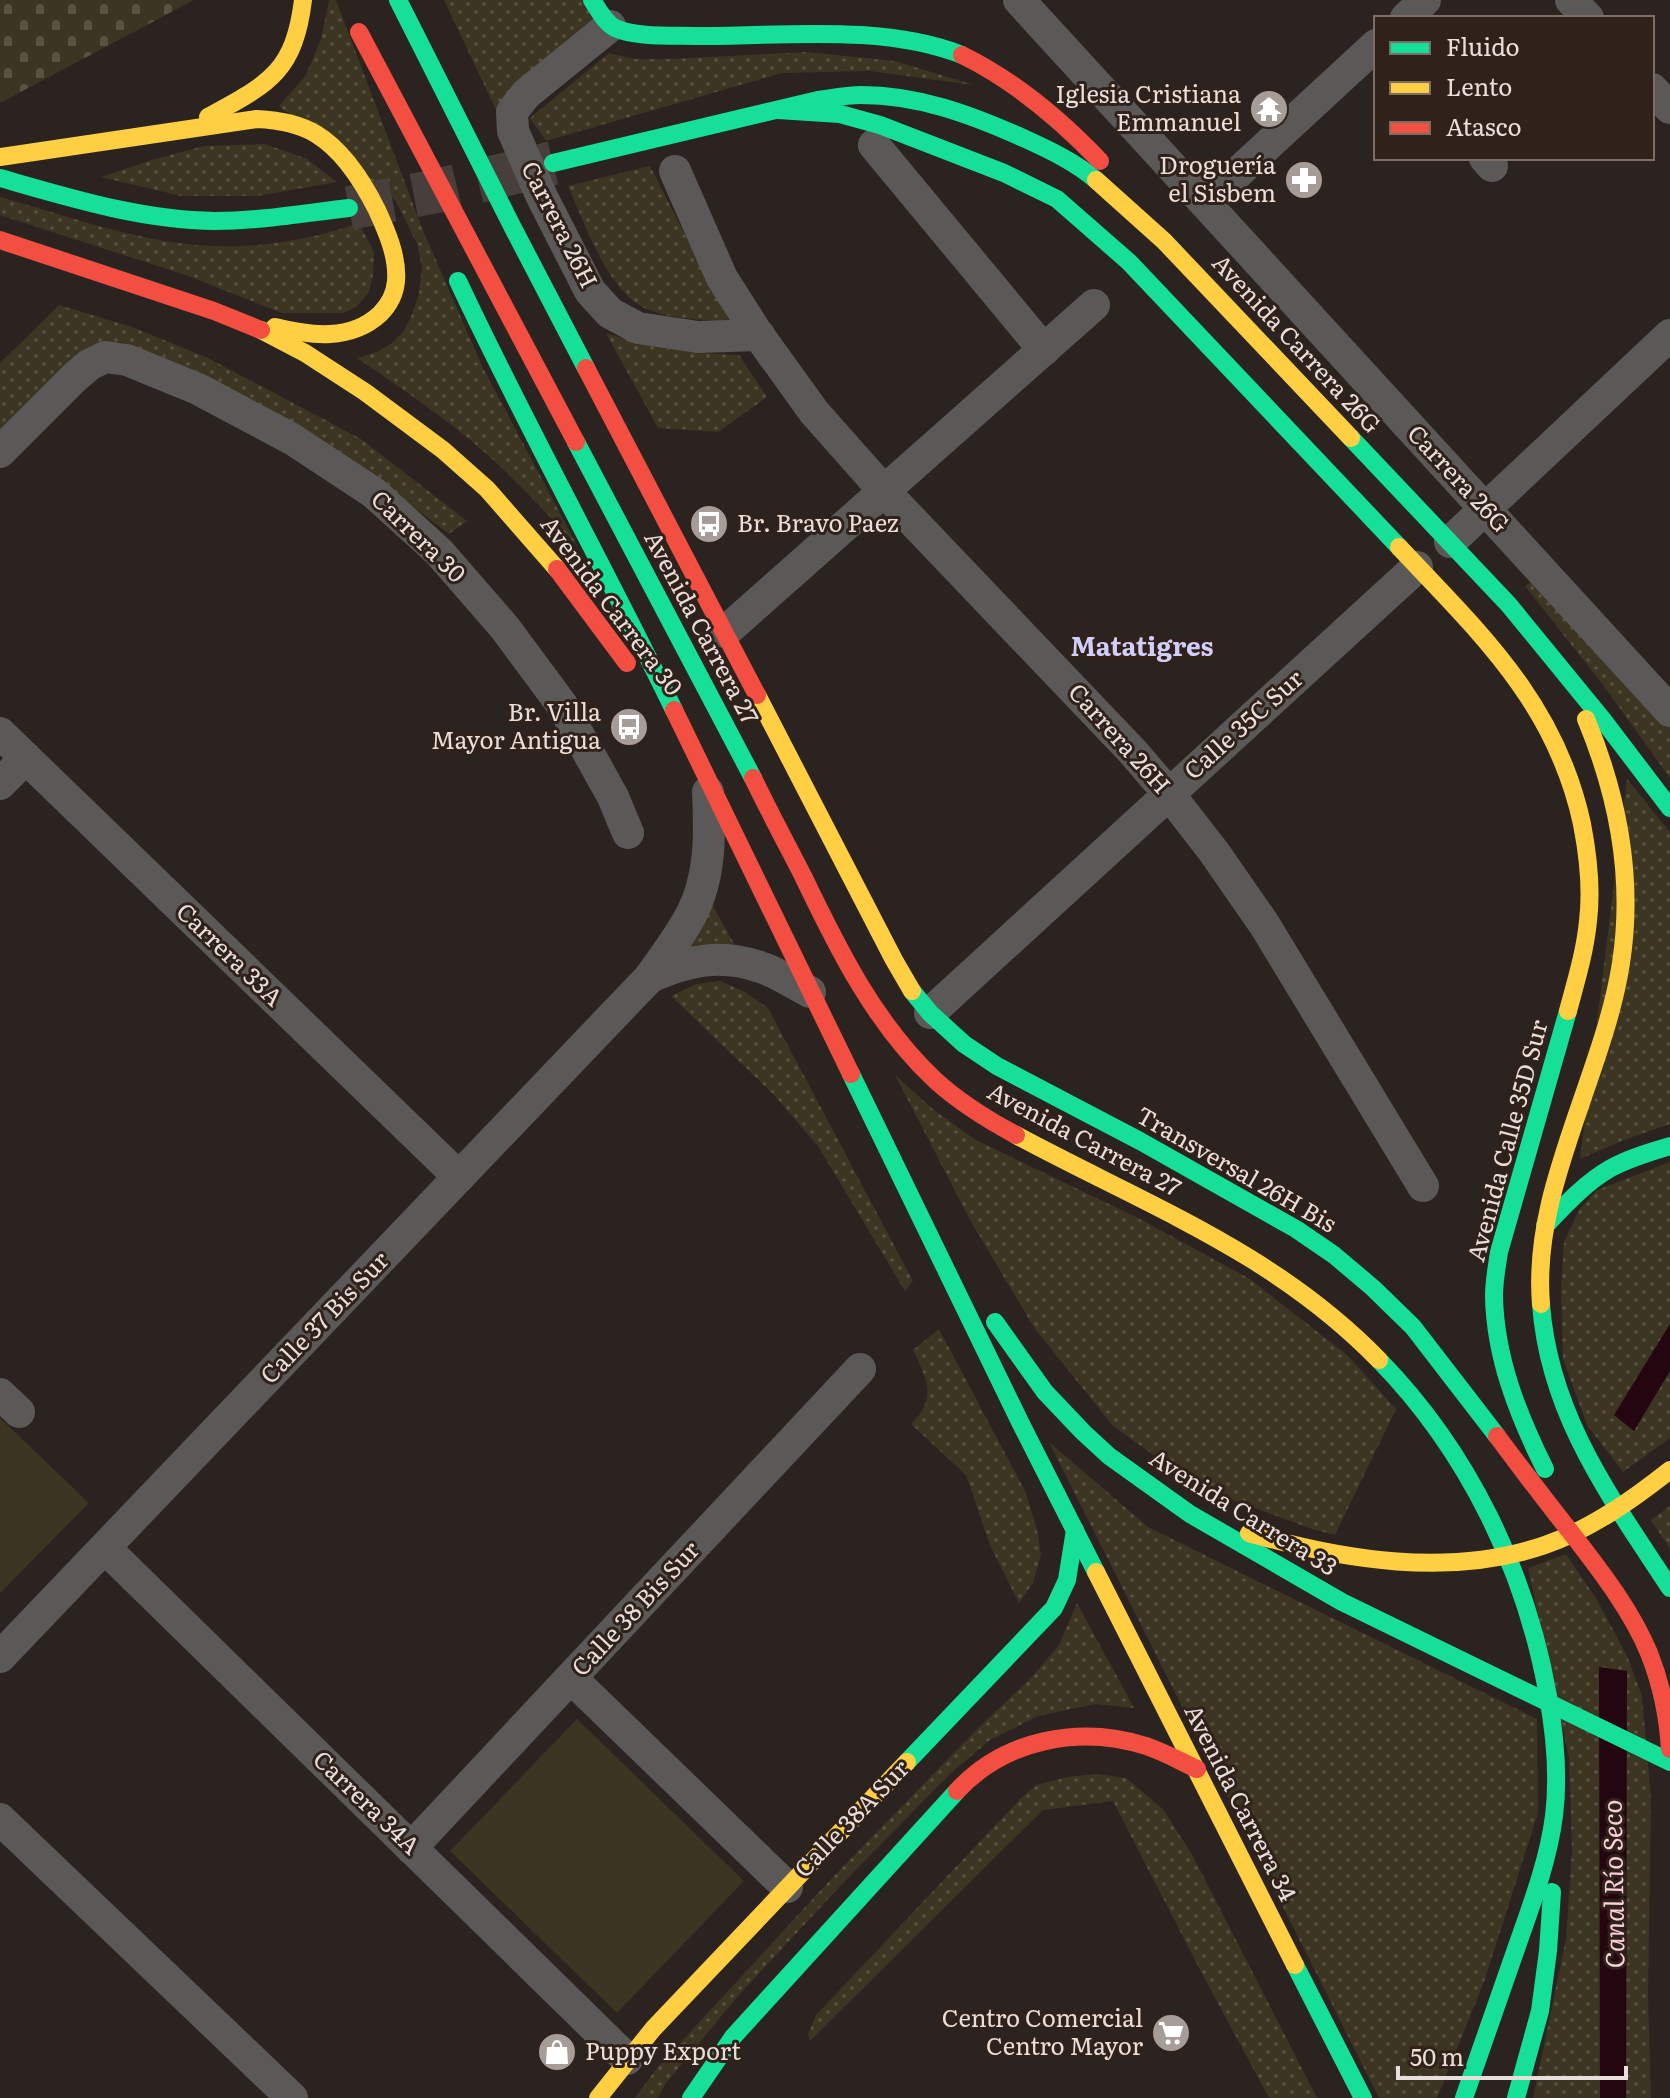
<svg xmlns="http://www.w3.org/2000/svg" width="1670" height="2098" viewBox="0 0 1670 2098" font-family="Literata,serif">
  <defs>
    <pattern id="grass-dots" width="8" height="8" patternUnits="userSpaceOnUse" patternTransform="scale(2)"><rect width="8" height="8" fill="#3b3521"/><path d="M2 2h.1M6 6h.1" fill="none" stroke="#575241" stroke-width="1.8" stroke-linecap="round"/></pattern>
    <pattern id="cemetery-stones" width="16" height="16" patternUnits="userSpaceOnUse" patternTransform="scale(2)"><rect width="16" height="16" fill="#3b3521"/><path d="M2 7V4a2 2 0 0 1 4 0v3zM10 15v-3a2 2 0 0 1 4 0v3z" fill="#575241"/></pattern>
  </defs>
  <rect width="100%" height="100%" fill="#2b2320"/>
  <g fill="url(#grass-dots)">
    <path d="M329,0H336L422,228L483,368L578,547C543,509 508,471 468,438C433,410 395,384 357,358L377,352L392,343L403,332L411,317L419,294L422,267L417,244L396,201L279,106L306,75L321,39Z"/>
    <polygon points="444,0 584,0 598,26 496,110"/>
    <polygon points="806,52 895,61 974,85 870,71 782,73 546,141 530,118 609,53 634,59 668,59"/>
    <polygon points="265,144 307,159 337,182 257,196 181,196 101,177 151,160 204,146"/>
    <path d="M650,166L730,322C704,319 675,320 649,310C608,294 585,224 568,186Z"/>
    <path d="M0,197C64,215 130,239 196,245C250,250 308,241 359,223L374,252L373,275L369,292L357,306L344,313H282L188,276L0,215Z"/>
    <polygon points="59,305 132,327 208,358 361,439 467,521 449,534 344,454 137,347 121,342 103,345 0,437 0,363"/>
    <path d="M606,333C650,347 693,354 739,355L767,397L718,432L658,428Z"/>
    <polygon points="1536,578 1670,723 1670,778 1603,685 1525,586"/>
    <polygon points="1627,779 1670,832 1670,1124 1624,1140 1580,1159"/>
    <polygon points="709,899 737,949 684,950"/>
    <polygon points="720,981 745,992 768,1008 913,1281 905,1291 818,1146 773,1094 671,996 696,984"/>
    <polygon points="895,1075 935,1111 976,1140 1140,1219 1250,1279 1347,1355 1396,1409 1335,1535 1312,1529 1198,1487 1113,1426 1035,1329 970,1220"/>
    <polygon points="1670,1162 1670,1438 1623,1472 1587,1425 1563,1359 1561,1291 1564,1242 1579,1210 1597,1190"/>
    <path d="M939,1329L1025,1491L1037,1529L1041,1555L1033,1583L1019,1603L990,1545L966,1475L911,1424C938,1398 927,1380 913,1350Z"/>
    <polygon points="1049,1442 1148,1527 1537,1719 1538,1813 1484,1982 1437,2098 1379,2098"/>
    <polygon points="1670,1506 1670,1549 1651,1520"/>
    <polygon points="1566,1554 1597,1600 1627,1656 1642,1696 1651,1798 1648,1997 1651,2098 1533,2098 1566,1939 1572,1850 1569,1758 1528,1568"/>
    <polygon points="1077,1603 1134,1708 1095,1704 1038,1716 990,1740 951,1773 843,1883 738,1996 666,2083 658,2098 635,2098 657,2068 833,1877 979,1727 1029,1680 1059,1645"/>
    <polygon points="1097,1774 1126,1778 1163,1809 1193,1856 1317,2098 1269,2098 1199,1968 1113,1801 1043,1810 810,2041 808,2034 816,2015 1022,1797 1037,1785 1067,1777"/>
  </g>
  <polygon fill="url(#cemetery-stones)" points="0,0 194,0 0,103"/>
  <g fill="#3b3521">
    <polygon points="0,1418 89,1503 0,1593"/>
    <polygon points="577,1719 744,1881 617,2013 450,1851"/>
  </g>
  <g fill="#240611">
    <polygon points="1670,1324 1670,1371 1634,1431 1614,1415"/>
    <polygon points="1599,1667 1627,1671 1626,2098 1600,2098"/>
  </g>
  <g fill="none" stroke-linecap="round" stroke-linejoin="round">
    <polyline stroke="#483f3c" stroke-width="44" stroke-dasharray="44 22" stroke-linecap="butt" points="349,208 437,191 553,163"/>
    <g stroke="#5b5957" stroke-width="32">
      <polyline points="1019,0 1670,711"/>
      <polyline points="1571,0 1588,18"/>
      <polyline points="1406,18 1425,0"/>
      <polyline points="610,26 526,94 512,112 513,131 542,197 590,291 610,313 638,328 698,337 759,335"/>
      <polyline points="1652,89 1670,108"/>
      <polyline points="874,145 1044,350"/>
      <polyline points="1485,158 1492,166"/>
      <polyline points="675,171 722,278 755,330 814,412 884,491 1133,752 1169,794 1214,852 1264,924 1423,1186"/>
      <polyline points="1205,203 1376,45"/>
      <polyline points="0,452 75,377 89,365 105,357 127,360 198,389 292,439 374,493 439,552 505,628 562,705 613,797 628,833"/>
      <polyline points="1450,542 1670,335"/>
      <polyline points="725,632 1094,305"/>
      <polyline points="0,733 459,1177"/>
      <polyline points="0,784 26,758"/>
      <path d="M650,977C688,961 719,953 760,967C777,972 794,984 810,992"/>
      <polyline points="930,1013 1417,567"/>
      <polyline points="0,1394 19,1412"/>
      <polyline points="105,1548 627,2059"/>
      <path d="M0,1657L650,977C664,957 680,936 691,915C711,877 710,834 708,792"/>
      <polyline points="571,1678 787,1887"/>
      <polyline points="0,1819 292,2098"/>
      <polyline points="411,1848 860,1369"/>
    </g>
    <g stroke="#16e098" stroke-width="18">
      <polyline points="398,0 512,226 586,368"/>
      <path d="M592,0C598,9 605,23 615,28C637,38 675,35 700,36C783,36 884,24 962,55"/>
      <polyline points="778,110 840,114 880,125 1004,173 1057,199 1129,262 1399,547"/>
      <path d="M553,163L818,100C832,98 847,95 861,95C918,95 969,114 1021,137C1047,149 1074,161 1096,180"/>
      <path d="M0,178C70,198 141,220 215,221C260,221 305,213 349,208"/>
      <path d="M458,281C526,426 604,566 674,710"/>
      <polyline points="1351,438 1509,605 1603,720 1670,808"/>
      <polyline points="576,442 753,778"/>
      <polyline points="912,991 930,1013 964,1044 997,1066 1140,1141 1296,1229 1334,1255 1373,1288 1413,1327 1497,1436"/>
      <polyline points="851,1074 1021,1424 1096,1572"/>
      <path d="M1545,1226C1565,1205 1586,1182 1611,1168C1629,1158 1650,1152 1670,1146"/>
      <path d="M1541,1304C1549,1415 1611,1498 1670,1588"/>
      <polyline points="995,1322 1045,1392 1083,1432 1109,1456 1190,1514 1342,1602 1670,1762"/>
      <path d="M1379,1360C1468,1451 1526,1571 1548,1696C1555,1735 1559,1776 1554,1816C1548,1862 1531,1906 1516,1949C1499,1999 1481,2048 1464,2098"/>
      <path d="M1545,1469C1518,1415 1495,1357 1494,1296C1494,1281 1497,1266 1499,1252L1568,1011"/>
      <polyline points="907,1762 1054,1608 1067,1580 1075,1530"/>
      <polyline points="1295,1965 1363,2098"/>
      <polyline points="691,2098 733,2037 957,1791"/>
      <polyline points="1516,2098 1540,2011 1548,1951 1552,1892"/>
    </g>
    <g stroke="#ffcf43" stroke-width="18">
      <path d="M208,117C268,84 294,73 303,0"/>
      <path d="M0,157L257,119C277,120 298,123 316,134C344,151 363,182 377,210C387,232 398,257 396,281C395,293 389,305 380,314C351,341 311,336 275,327"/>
      <polyline points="1096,180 1164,241 1351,438"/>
      <polyline points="261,330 305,353 365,392 443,450 487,489 557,569"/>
      <path d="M1399,547C1480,633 1556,703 1582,824C1588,855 1592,889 1588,921C1585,952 1576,981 1568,1011"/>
      <polyline points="757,695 894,960 912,991"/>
      <path d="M1016,1135C1146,1205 1274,1252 1379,1360"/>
      <path d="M1541,1304C1535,1232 1560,1164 1583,1097C1598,1053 1614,1009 1621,963C1634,879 1618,796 1586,719"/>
      <path d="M1249,1533C1343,1560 1450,1578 1545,1545C1591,1529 1632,1500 1670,1470"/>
      <polyline points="1096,1572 1295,1965"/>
      <polyline points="598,2098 653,2029 907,1762"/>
    </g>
    <g stroke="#f24e42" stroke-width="18">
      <polyline points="359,32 576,442"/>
      <path d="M962,55C1015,81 1059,118 1100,161"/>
      <polyline points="0,240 214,311 261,330"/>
      <polyline points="586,368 757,695"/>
      <polyline points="557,569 627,663"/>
      <polyline points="674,710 851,1074"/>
      <path d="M753,778C769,811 786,843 803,876C838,949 875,1024 935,1080C959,1102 988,1120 1016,1135"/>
      <path d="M1497,1436C1523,1471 1549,1505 1576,1539C1603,1574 1632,1612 1649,1653C1661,1683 1668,1717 1670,1749"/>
      <path d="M957,1791C1005,1739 1080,1725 1146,1746C1164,1752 1180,1761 1197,1769"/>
    </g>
  </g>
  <defs>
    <symbol id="temple-disc" viewBox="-11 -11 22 22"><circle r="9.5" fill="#a69d99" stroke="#30221b"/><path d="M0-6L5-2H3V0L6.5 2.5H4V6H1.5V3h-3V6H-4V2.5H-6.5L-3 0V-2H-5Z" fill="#fff"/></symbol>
    <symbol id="pharmacy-disc" viewBox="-11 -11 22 22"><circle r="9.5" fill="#a69d99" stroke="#30221b"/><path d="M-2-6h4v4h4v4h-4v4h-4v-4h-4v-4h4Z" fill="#fff"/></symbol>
    <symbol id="bus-disc" viewBox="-11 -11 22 22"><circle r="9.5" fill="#a69d99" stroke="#30221b"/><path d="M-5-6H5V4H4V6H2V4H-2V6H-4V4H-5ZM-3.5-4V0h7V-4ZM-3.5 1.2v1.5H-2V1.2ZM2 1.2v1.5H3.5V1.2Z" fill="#fff"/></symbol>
    <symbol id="supermarket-disc" viewBox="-11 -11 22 22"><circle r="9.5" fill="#a69d99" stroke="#30221b"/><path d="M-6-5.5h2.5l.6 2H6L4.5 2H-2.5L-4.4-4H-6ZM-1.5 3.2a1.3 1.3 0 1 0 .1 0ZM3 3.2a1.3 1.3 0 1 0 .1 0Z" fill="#fff"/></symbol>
    <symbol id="shop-disc" viewBox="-11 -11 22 22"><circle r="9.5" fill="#a69d99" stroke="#30221b"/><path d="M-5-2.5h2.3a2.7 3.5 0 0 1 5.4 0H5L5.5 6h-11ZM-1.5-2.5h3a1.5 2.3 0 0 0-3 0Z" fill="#fff"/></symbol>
  </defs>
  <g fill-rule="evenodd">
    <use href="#temple-disc" x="1247" y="87" width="44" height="44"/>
    <use href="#pharmacy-disc" x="1282" y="158" width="44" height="44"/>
    <use href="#bus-disc" x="687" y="502" width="44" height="44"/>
    <use href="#bus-disc" x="607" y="705" width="44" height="44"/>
    <use href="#supermarket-disc" x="1149" y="2011" width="44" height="44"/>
    <use href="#shop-disc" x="535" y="2030" width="44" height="44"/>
  </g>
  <g text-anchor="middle" stroke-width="6" stroke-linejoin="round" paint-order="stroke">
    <g font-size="24" fill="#e9dfda" stroke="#30221b" text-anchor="end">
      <text x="1241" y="103">Iglesia Cristiana<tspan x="1241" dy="28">Emmanuel</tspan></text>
      <text x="1276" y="174">Droguería<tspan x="1276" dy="28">el Sisbem</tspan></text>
      <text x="737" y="532" text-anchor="start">Br. Bravo Paez</text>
      <text x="601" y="721">Br. Villa<tspan x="601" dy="28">Mayor Antigua</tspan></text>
      <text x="1143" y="2027">Centro Comercial<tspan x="1143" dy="28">Centro Mayor</tspan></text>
      <text x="585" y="2060" text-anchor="start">Puppy Export</text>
    </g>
    <g font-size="24" fill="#e9dfda" stroke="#30221b">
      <text transform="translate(559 225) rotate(63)" y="8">Carrera 26H</text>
      <text transform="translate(1296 344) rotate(47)" y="8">Avenida Carrera 26G</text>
      <text transform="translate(1458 479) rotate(47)" y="8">Carrera 26G</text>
      <text transform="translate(418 537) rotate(44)" y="8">Carrera 30</text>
      <text transform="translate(611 606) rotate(53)" y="8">Avenida Carrera 30</text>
      <text transform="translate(701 628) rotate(62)" y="8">Avenida Carrera 27</text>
      <text transform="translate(1244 725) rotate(-42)" y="8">Calle 35C Sur</text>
      <text transform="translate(1119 739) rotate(48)" y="8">Carrera 26H</text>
      <text transform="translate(229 955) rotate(44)" y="8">Carrera 33A</text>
      <text transform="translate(1084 1140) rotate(28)" y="8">Avenida Carrera 27</text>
      <text transform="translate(1508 1141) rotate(-75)" y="8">Avenida Calle 35D Sur</text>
      <text transform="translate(1236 1170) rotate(30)" y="8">Transversal 26H Bis</text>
      <text transform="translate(325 1318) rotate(-46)" y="8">Calle 37 Bis Sur</text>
      <text transform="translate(1243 1513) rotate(32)" y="8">Avenida Carrera 33</text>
      <text transform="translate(636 1609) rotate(-47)" y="8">Calle 38 Bis Sur</text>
      <text transform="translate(366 1803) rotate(44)" y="8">Carrera 34A</text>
      <text transform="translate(1240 1803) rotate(63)" y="8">Avenida Carrera 34</text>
      <text transform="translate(852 1819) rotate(-46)" y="8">Calle 38A Sur</text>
    </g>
    <g font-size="26" font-weight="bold" fill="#d0cffa" stroke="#30221b">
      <text x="1142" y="656">Matatigres</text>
    </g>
    <g font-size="26" font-style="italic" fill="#fdd0de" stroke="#30221b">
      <text transform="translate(1614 1884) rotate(-91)" y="9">Canal Río Seco</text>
    </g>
  </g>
  <rect x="1374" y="16" width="280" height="144" fill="#30221b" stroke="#7a6e67" stroke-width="2"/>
  <rect x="1390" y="42" width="40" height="12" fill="#16e098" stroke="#7a6e67" stroke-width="2"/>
  <text x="1446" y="56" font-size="24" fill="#e9dfda">Fluido</text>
  <rect x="1390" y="82" width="40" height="12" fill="#ffcf43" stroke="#7a6e67" stroke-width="2"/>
  <text x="1446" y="96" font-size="24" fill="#e9dfda">Lento</text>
  <rect x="1390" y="122" width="40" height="12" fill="#f24e42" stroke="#7a6e67" stroke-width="2"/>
  <text x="1446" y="136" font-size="24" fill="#e9dfda">Atasco</text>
  <path d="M1398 2066v12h228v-12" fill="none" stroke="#e9dfda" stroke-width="4"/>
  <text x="1410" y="2066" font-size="24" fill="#e9dfda" stroke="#30221b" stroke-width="6" paint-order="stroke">50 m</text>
</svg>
